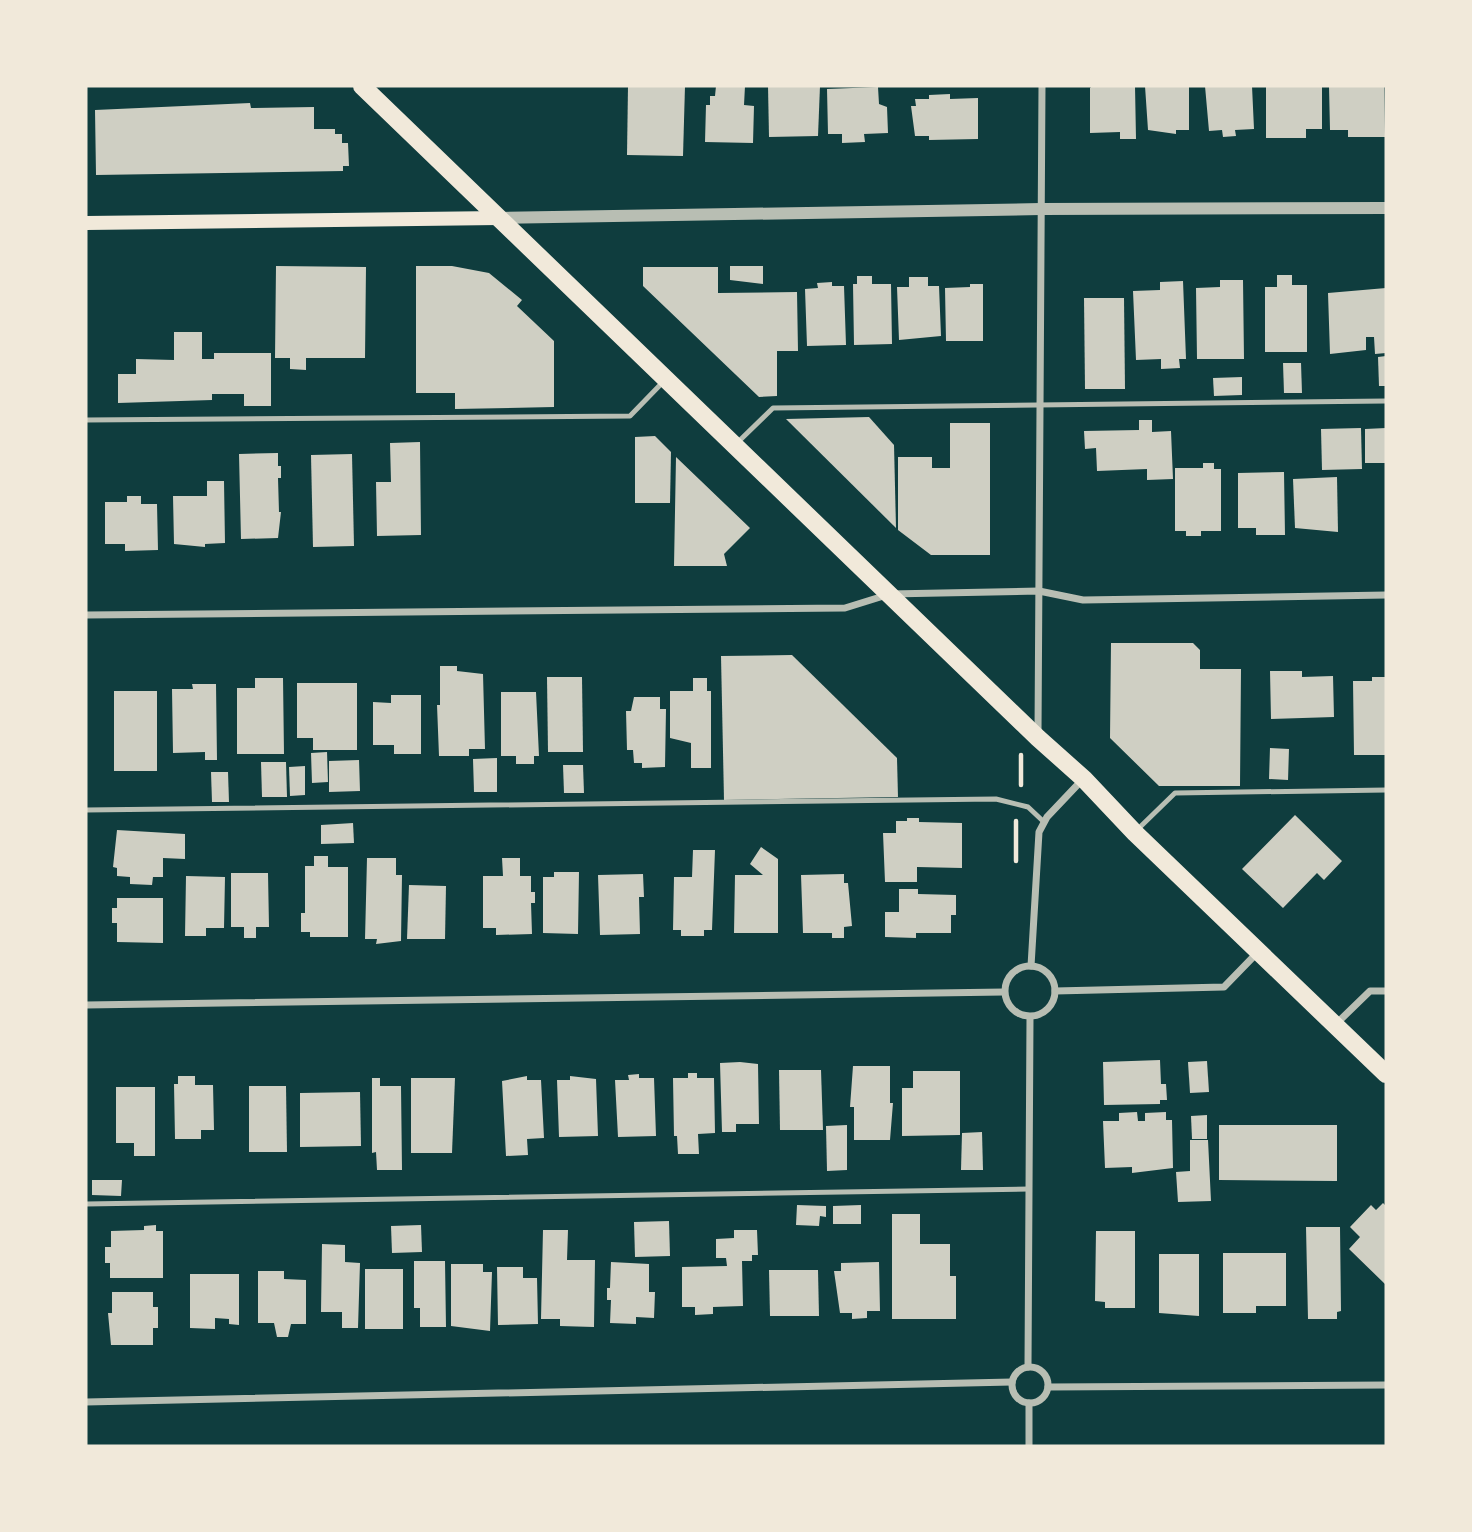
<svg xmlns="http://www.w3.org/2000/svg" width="1472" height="1532" viewBox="0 0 1472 1532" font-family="Arial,sans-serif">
  <rect width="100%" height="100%" fill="#0f3d3e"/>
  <g fill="#cfcfc3">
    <polygon points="628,86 685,86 683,156 627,155"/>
    <polygon points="716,86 745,86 744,105 754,106 753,143 705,142 706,105 710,105 710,96 715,96"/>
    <polygon points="768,86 820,86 818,136 769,137"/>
    <polygon points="1092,86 1135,86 1136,139 1120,139 1120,132 1090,133 1090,88"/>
    <polygon points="1145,86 1189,86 1189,130 1176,130 1176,134 1148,130"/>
    <polygon points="1205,86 1252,86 1254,129 1235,130 1236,136 1223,137 1222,130 1209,131"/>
    <polygon points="1266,86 1322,86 1322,129 1306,129 1306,138 1266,138"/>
    <polygon points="1329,86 1384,86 1385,137 1348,137 1348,130 1330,130"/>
    <polygon points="878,87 879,104 887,107 888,133 864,134 865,142 842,143 842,134 828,134 827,89"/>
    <polygon points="950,94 950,99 978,98 978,139 929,140 929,136 915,136 911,106 916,106 915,99 929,99 929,95"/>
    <polygon points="250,103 251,108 314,107 314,129 335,129 335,134 342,134 342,143 348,143 349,166 343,166 343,171 96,175 95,110"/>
    <polygon points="276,266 366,267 365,358 306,358 306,370 290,369 290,358 275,358"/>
    <polygon points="416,266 452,266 489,273 522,300 517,306 554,341 554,407 455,409 455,393 416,393"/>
    <polygon points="730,266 763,266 763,284 730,280"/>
    <polygon points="643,267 718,267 718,293 797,292 798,351 777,351 777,396 759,397 643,286"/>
    <polygon points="1277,275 1292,275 1292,285 1307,285 1307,352 1265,352 1265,287 1277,287"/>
    <polygon points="857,276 872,276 872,284 891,284 892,344 854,345 853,284 857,284"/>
    <polygon points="909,277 928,277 928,286 939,286 941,336 899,340 897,287 909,287"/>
    <polygon points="1220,280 1243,280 1244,359 1197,359 1196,288 1220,287"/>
    <polygon points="1183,281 1186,359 1179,359 1180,368 1161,369 1161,359 1136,360 1133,291 1160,290 1160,282"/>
    <polygon points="832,282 832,286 844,286 846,345 807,346 805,289 818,288 817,283"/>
    <polygon points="970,284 983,284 983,341 946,341 945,288 970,287"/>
    <polygon points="1386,288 1386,353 1375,354 1374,337 1366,337 1366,350 1330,354 1328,293"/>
    <polygon points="1084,298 1124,298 1125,389 1085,389"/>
    <polygon points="174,332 202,332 202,359 214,359 214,353 271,353 271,406 244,406 244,394 212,394 212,400 118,403 118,374 136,374 136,359 174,360"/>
    <polygon points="1386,356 1386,386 1379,386 1378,357"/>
    <polygon points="1283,363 1301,363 1302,393 1284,393"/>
    <polygon points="1242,377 1242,395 1214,396 1213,378"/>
    <polygon points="869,417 894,445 896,528 786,419"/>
    <polygon points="1139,420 1152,420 1152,432 1171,431 1173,479 1147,480 1147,469 1097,471 1096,448 1085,449 1084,431 1139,430"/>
    <polygon points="950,423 990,423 990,555 931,555 898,530 898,457 932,457 932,468 950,468"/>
    <polygon points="1361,428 1362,469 1322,470 1321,429"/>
    <polygon points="1386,428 1386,463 1365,463 1365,429"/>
    <polygon points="655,436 671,452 670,503 635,503 635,437"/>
    <polygon points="420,442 421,535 377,536 376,482 391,482 390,443"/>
    <polygon points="278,453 278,466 281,466 281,478 278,478 279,512 281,512 278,538 241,539 239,454"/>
    <polygon points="352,454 354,546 313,547 311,455"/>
    <polygon points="676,457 750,528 724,554 727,566 674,566"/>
    <polygon points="1203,463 1214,463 1214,469 1221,469 1221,531 1201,531 1201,536 1186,536 1186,531 1175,531 1175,468 1203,468"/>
    <polygon points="1284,472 1285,535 1256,535 1256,528 1238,528 1238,473"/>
    <polygon points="1337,477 1338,532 1295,528 1293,479"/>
    <polygon points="207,481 224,481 225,543 205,544 205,547 174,544 173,496 207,496"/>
    <polygon points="127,496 141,496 141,504 157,504 158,550 125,551 125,544 105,544 105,502 127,502"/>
    <polygon points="1111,643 1193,643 1200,650 1200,669 1241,669 1240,786 1159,786 1110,738"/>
    <polygon points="792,655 897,758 898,797 724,800 721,656"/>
    <polygon points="440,666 457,666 457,671 483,674 485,749 469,749 469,756 439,756 437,705 440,705"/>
    <polygon points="1270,671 1302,671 1302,677 1333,676 1334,717 1271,719"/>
    <polygon points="547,677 582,677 583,752 548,752"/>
    <polygon points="1372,677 1386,677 1386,755 1354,755 1353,681 1372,681"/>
    <polygon points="255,678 283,678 284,754 237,754 237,688 255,688"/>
    <polygon points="693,678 707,678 707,691 711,691 711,768 691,768 691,743 670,738 670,691 693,691"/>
    <polygon points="297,683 357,683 357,750 313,750 313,738 297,738"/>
    <polygon points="192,684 216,684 217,760 205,760 205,752 173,753 172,689 193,689"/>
    <rect x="114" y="691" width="43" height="80"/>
    <polygon points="501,692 536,692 539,756 534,756 534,764 516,764 516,756 501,756"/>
    <polygon points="391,695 421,695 421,754 394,754 394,745 373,745 373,702 391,703"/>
    <polygon points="634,697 660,697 660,709 666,709 665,767 642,768 642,763 634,763 633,750 627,750 626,711 631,711"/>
    <polygon points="1270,748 1289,749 1288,780 1269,779"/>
    <polygon points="327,752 328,782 312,783 311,753"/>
    <polygon points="497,758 497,792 474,792 473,759"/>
    <polygon points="359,760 360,791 329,792 329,761"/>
    <polygon points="261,762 286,762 287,797 262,797"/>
    <polygon points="563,765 583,765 584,793 564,793"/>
    <polygon points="305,766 305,795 290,796 289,767"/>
    <polygon points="211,772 228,772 229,802 212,802"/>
    <polygon points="1295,815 1342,861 1324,880 1317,873 1283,908 1242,869"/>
    <polygon points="907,818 919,818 919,822 962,823 962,868 917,867 917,882 885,882 883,833 896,833 896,821 907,821"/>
    <polygon points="353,823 354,843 321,844 321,825"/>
    <polygon points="117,830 185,834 185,859 163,858 163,877 153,877 152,885 130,884 130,877 117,876 117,868 113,867"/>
    <polygon points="761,847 778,859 778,933 734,933 735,875 763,875 750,864"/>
    <polygon points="693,850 715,850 712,930 704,930 704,936 681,936 681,930 673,930 674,877 692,877"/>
    <polygon points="314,856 328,856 328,867 348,867 348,937 310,937 310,932 301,932 301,913 305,913 305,866 314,866"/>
    <polygon points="367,858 396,858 396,875 402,875 401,941 376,944 377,939 365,939"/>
    <polygon points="502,858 520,858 520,876 531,876 531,892 535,892 535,903 531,903 532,934 496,935 496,928 483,928 483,876 503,876"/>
    <polygon points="554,872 579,872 578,934 543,933 543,877 554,877"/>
    <polygon points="231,873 268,873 269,927 256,927 256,938 244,938 244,927 231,927"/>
    <polygon points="643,874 644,897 639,897 640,934 600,935 598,875"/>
    <polygon points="844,874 844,883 848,883 852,926 844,927 844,938 832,938 832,933 803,933 801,875"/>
    <polygon points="186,876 225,877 224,928 206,928 206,936 185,936"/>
    <polygon points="409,885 446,886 445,939 407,939"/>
    <polygon points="899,889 918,889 918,894 956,895 956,915 951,915 951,933 916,933 916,938 885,937 885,912 899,912"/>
    <polygon points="117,898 163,898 163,943 117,942 117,923 112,923 112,908 117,908"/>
    <polygon points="1160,1060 1161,1084 1166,1084 1167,1100 1160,1100 1160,1104 1104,1105 1103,1062"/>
    <polygon points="1207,1061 1209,1092 1190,1093 1188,1062"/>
    <polygon points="740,1062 758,1064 759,1124 736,1124 736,1132 722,1132 720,1063"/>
    <polygon points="853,1066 890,1066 890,1103 893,1103 890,1140 854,1140 854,1107 850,1107"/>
    <polygon points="779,1070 821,1070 823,1130 780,1130"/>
    <polygon points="913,1071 960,1071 960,1135 902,1136 902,1088 913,1088"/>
    <polygon points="688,1073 697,1073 697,1078 714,1078 715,1133 698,1134 699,1154 678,1154 677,1136 674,1136 673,1078 688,1078"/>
    <polygon points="639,1074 639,1078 654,1078 656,1136 618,1137 615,1080 629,1080 628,1075"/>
    <polygon points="178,1076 195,1076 195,1085 213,1085 214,1130 201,1130 201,1139 175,1139 174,1084 178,1084"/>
    <polygon points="527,1076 527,1080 541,1080 544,1138 527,1139 528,1155 506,1156 502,1081"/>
    <polygon points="570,1076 596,1079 598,1136 559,1137 557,1080 570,1080"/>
    <polygon points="372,1078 380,1078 380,1086 401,1086 402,1170 377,1170 376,1152 372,1153"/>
    <polygon points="411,1078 455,1078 452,1153 411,1153"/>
    <polygon points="249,1086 286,1086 287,1152 249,1152"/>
    <polygon points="116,1087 155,1087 155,1156 134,1156 134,1143 116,1143"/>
    <polygon points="360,1092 361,1146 300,1147 300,1093"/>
    <polygon points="1137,1112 1138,1121 1145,1121 1145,1113 1166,1112 1166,1120 1172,1120 1173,1168 1132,1173 1132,1167 1105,1168 1103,1121 1119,1121 1119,1113"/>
    <polygon points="1207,1115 1207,1139 1192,1139 1191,1116"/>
    <polygon points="847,1125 847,1170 827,1171 826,1126"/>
    <polygon points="1219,1125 1337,1125 1337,1181 1219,1180"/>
    <polygon points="982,1132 983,1170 961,1170 962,1133"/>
    <polygon points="1190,1140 1208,1140 1211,1201 1178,1202 1176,1172 1190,1171"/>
    <polygon points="92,1180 122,1180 121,1196 92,1195"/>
    <polygon points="1383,1203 1386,1206 1386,1285 1349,1249 1360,1237 1350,1227 1371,1205 1376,1210"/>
    <polygon points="797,1205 826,1206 826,1217 820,1216 819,1226 796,1225"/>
    <polygon points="861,1205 861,1224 833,1224 833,1206"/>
    <polygon points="892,1214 920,1214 920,1244 950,1244 950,1276 956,1276 956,1319 892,1319"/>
    <polygon points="669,1221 670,1256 635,1257 634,1222"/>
    <polygon points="156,1225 156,1231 163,1231 163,1278 110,1278 110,1263 105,1263 105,1247 111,1247 111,1231 144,1230 144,1226"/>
    <polygon points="421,1225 422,1252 392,1253 391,1226"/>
    <polygon points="1306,1227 1340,1227 1341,1311 1337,1312 1337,1319 1308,1319"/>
    <polygon points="543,1230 568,1230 567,1260 595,1260 594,1327 560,1326 560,1319 541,1319"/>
    <polygon points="734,1230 757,1230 758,1255 752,1255 752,1261 742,1261 743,1306 713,1307 713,1314 695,1315 695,1307 682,1307 682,1267 727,1266 726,1258 716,1258 716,1239 734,1238"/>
    <polygon points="1096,1231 1135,1231 1135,1308 1105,1308 1105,1302 1095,1301"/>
    <polygon points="322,1244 345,1245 345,1262 360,1263 358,1328 342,1328 342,1312 321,1312"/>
    <polygon points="1223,1253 1286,1253 1286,1306 1256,1306 1256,1313 1223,1313"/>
    <polygon points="1159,1254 1199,1254 1199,1316 1159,1313"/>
    <polygon points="414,1261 445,1261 446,1327 420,1327 420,1308 414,1308"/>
    <polygon points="611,1262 649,1264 649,1292 655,1292 654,1318 636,1317 636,1324 610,1323 611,1300 607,1300 607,1288 610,1288"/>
    <polygon points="879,1262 880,1311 867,1311 867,1318 852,1319 852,1313 840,1313 834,1271 841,1271 841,1263"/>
    <polygon points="451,1264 483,1264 483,1272 492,1272 490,1331 451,1326"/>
    <polygon points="497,1267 523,1267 523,1278 537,1278 538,1324 498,1325"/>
    <rect x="365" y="1269" width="38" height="60"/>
    <polygon points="769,1270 818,1270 819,1316 770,1316"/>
    <polygon points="258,1271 284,1271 284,1279 306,1280 306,1324 291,1324 288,1337 277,1337 274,1323 258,1323"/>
    <polygon points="190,1274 239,1274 239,1325 229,1324 229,1319 215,1318 215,1329 190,1328"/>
    <polygon points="112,1292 153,1292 153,1307 158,1307 158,1328 153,1328 153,1345 111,1345 108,1313 112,1313"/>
  </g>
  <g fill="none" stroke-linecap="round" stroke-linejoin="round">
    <g stroke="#f1e9da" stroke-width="4.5">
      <polyline points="1021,785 1021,755"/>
      <polyline points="1016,821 1016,861"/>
    </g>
    <g stroke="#b8beb3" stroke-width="5">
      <polyline points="86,420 630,416 663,382"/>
      <polyline points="736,444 773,408 1386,401"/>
      <polyline points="86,810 996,799 1028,807 1044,822"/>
      <polyline points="1138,829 1175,793 1386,790"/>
      <polyline points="86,1204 1029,1189"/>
    </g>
    <g stroke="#b8beb3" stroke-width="7">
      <polyline points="86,615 845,608 890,594 1039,591 1083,600 1386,595"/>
      <polyline points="1038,732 1042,86"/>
      <circle cx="1030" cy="991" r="25"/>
      <polyline points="1031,966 1039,832 1047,817 1083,779"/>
      <polyline points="1055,991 1224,987 1257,953"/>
      <polyline points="86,1005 1004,992"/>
      <polyline points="1336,1024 1370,991 1386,991"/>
      <polyline points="1028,1367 1030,1017"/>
      <circle cx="1030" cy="1385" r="18"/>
      <polyline points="1048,1387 1386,1385"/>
      <polyline points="86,1402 1012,1382"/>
      <polyline points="1029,1403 1029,1446"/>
    </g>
    <polyline stroke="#b8beb3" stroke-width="12" points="499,218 1041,209 1386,208"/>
    <polyline stroke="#f1e9da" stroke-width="14" points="86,223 499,218"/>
    <polyline stroke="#f1e9da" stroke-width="18" points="362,86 1038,738 1084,779 1135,833 1386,1074"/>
  </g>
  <rect width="1472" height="1532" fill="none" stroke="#f1e9da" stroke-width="175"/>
</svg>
